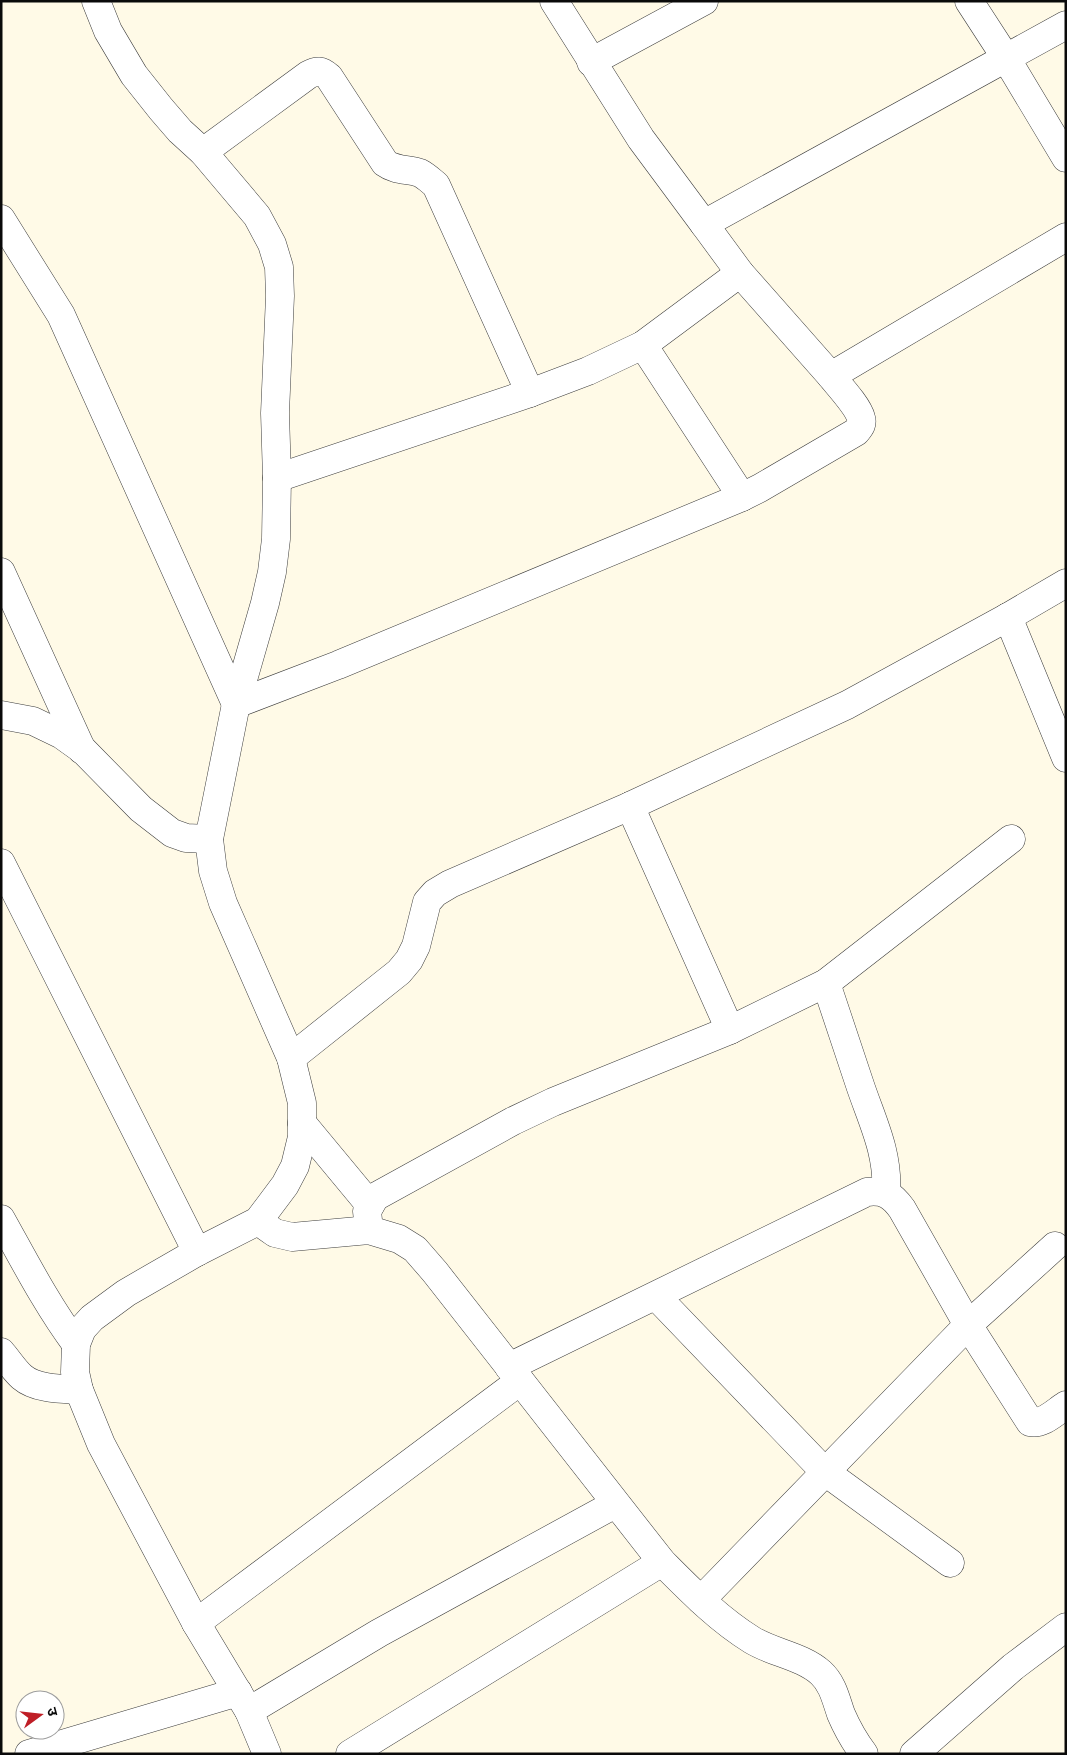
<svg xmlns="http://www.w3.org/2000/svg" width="1067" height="1755" viewBox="0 0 1067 1755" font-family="'Playfair Display','Noto Sans Devanagari',serif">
  <rect width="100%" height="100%" fill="#fffae7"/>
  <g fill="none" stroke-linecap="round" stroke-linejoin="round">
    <defs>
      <g id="street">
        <polyline points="96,1 108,31 134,75 161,109 180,131 203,152 257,216 272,244 279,267 280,296 275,413 277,478 276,539 272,572 265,603 236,704 209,839 213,871 223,903 291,1058 302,1103 302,1137 295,1166 285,1185 258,1221 197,1252 126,1293 92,1318 82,1329 76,1344 75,1372 79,1390 101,1444 196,1623 249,1711 267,1754"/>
        <polyline points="554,1 641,139 704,224 1066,25"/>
        <polyline points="969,1 1006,58 1066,158"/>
        <polyline points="591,62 704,1"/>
        <path d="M203,152L308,75C317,70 321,70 329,77L385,163C396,171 408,169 420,173C426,176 431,181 436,185L530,393"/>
        <path d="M1,219L61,315L236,704L338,665L742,497L760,488L856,432C860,427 863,424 861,418C858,406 839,386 831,376"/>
        <polyline points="704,224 740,273 831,376 1066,237"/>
        <polyline points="643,345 742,497"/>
        <polyline points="277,478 530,393 588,371 643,345 740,273"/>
        <polyline points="1,572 82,750"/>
        <polyline points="1008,617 1066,758"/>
        <polyline points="1,715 33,721 62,735 83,750 141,809 172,833 186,838 209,839"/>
        <polyline points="1,863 197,1252"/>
        <path d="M826,983C837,1016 848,1049 859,1082C871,1119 889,1152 886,1193"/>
        <polyline points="730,1030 826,983 1011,839"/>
        <polyline points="291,1058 399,972 409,960 416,946 427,902 435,893 450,884 630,806 847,705 1008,617 1066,583"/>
        <polyline points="302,1123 370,1205"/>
        <path d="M1,1219C25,1262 47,1305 76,1344"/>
        <path d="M258,1221L275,1233L292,1237L369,1230L399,1239L415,1249L435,1272L662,1562C690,1590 718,1619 752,1640C773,1653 802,1656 821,1673C833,1684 836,1700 841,1714C847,1728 855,1742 864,1754"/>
        <polyline points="369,1230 367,1211 375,1197 513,1121 553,1102 730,1030 630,806"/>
        <polyline points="656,1296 824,1471 950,1563"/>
        <path d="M1,1352C8,1360 14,1370 22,1377C36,1389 61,1389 79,1390"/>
        <path d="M509,1367L867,1192C884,1190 892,1195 902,1209L968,1325L1030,1422C1043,1425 1055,1412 1066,1405"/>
        <polyline points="701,1600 968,1325 1055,1246"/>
        <polyline points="196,1623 520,1381"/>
        <polyline points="249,1711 379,1633 615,1504"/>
        <polyline points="29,1754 238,1692"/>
        <polyline points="350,1754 662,1562"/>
        <polyline points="914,1754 1013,1667 1066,1627"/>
      </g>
    </defs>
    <use href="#street" stroke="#3d3d3d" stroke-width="29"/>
    <use href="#street" stroke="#fff" stroke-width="28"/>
  </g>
  <rect width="1067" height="1755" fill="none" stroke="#0a0a0a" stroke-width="5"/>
  <g transform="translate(40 1715) rotate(75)"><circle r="24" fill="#ffffff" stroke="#9d9d9d"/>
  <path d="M0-4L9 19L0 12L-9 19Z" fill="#bf1e26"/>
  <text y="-8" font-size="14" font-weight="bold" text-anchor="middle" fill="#0a0a0a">उ</text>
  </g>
</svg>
